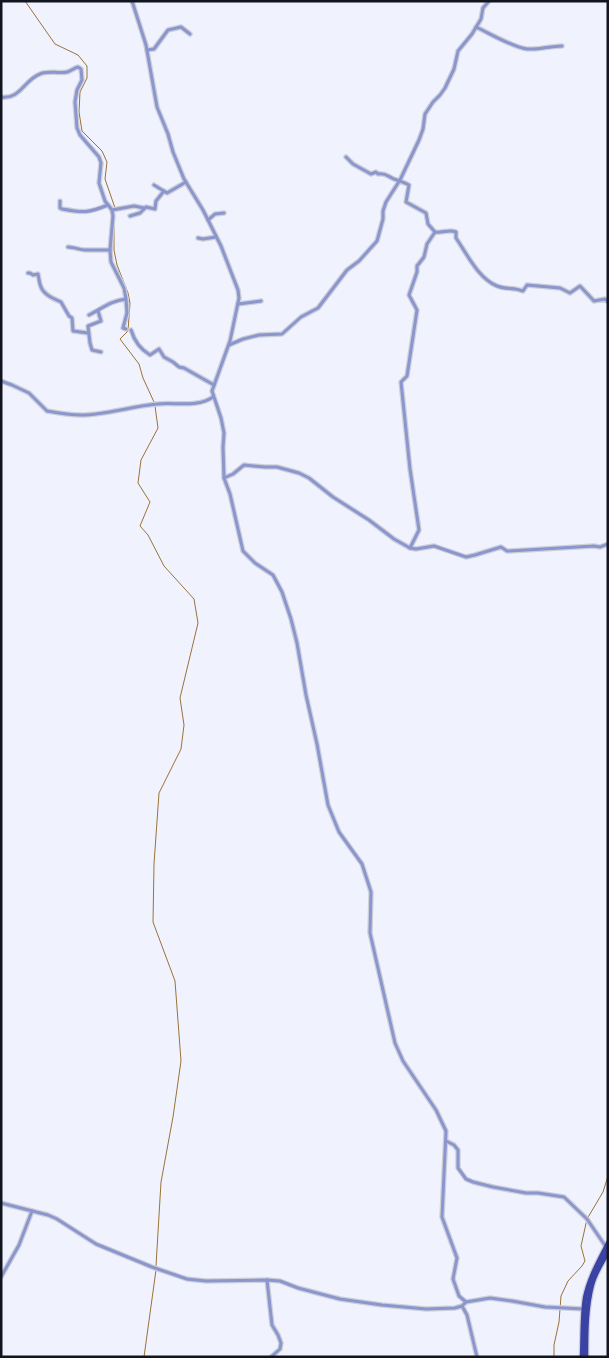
<svg xmlns="http://www.w3.org/2000/svg" width="609" height="1358" viewBox="0 0 609 1358" font-family="'Fira Sans Condensed',sans-serif">
  <rect width="100%" height="100%" fill="#f0f3fe"/>
  <g fill="none" stroke-linecap="round" stroke-linejoin="round">
    <g stroke="#9a7238" stroke-width="1">
      <polyline points="25,1 55,44 78,55 87,66 87,78 80,92 79,112 82,131 102,151 107,162 105,179 115,208"/>
      <polyline points="114,219 114,250 117,265 128,293 130,303 128,331 120,339 139,364 143,378 154,402"/>
      <polyline points="155,406 158,428 141,460 138,483 150,502 140,526 148,535 164,566 194,599 198,623 180,698 184,725 181,749 159,793 154,864 153,922 175,981 181,1061 173,1117 161,1182 156,1266"/>
      <polyline points="144,1357 156,1270"/>
      <polyline points="554,1357 554,1345 559,1322 561,1296 568,1281 582,1266 585,1261 581,1246 587,1219 603,1192 608,1176"/>
    </g>
    <defs>
      <g id="minor">
        <polyline points="132,1 146,45 157,107 168,134 173,152 184,179 203,210 221,246 238,290 239,298 230,341 212,391 221,418 224,433 223,447 224,478 230,494 243,551 255,563 273,575 282,592 291,619 297,643 306,695 317,744 328,805 339,832 362,864 371,892 370,933 395,1043 403,1061 436,1110 446,1131 442,1217 457,1258 453,1279 459,1296 466,1302 490,1298 512,1301 545,1307 584,1309"/>
        <path d="M476,27C489,33 512,47 527,49C539,50 550,46 562,46"/>
        <polyline points="147,50 154,49 168,30 181,27 190,34"/>
        <path d="M1,97C20,100 24,80 40,74C47,70 59,74 67,72C71,71 74,68 78,67L81,69L82,80L77,90L75,102L77,128L80,135L99,157L101,163L99,183L105,201L112,210L113,216L110,250L111,262L124,288L126,299L127,313L123,328L126,329"/>
        <path d="M346,157L353,164L371,174L376,172L378,174C386,173 387,176 394,179C399,181 404,182 409,185L406,202L426,213L428,224L435,232C443,233 449,229 456,232V238C467,254 478,278 497,286C507,290 513,287 523,291L527,285L560,288L570,293L580,286L594,301L605,299L608,302"/>
        <polyline points="154,185 167,193 186,182"/>
        <path d="M60,201V208L62,209C84,213 88,213 108,205"/>
        <polyline points="112,210 134,206 144,208"/>
        <polyline points="130,216 140,213 146,207 155,209 156,201 164,191"/>
        <polyline points="208,220 215,214 224,213"/>
        <polyline points="198,238 203,239 216,237"/>
        <path d="M68,247C74,247 80,250 85,250C93,250 101,250 110,250"/>
        <path d="M28,273H30L33,275L38,274C39,278 39,283 41,287C44,295 54,299 61,302L69,316L72,318L73,331L88,333"/>
        <polyline points="238,304 261,301"/>
        <polyline points="98,311 101,321 88,326 90,343 92,350 101,352"/>
        <path d="M89,315C103,308 110,301 126,299"/>
        <path d="M131,330C134,340 140,349 150,355L159,349L164,357L173,362L179,367L184,368L214,385"/>
        <polyline points="229,345 243,339 259,335 282,334 301,317 318,308 347,270 359,261 377,241 383,219 383,211 386,202 400,180 419,140 423,129 425,114 433,102 440,95 445,88 454,69 458,51 472,34 481,19 483,8 489,1"/>
        <path d="M1,381L12,385L29,393L47,411C58,413 70,415 81,415C107,415 132,406 157,404C176,402 197,408 213,397"/>
        <polyline points="224,478 233,474 244,465 265,467 277,467 299,473 309,478 333,497 369,520 394,539 410,548 416,549 434,546 466,557 475,555 501,547 507,551 509,551 594,546 600,547 608,544"/>
        <polyline points="410,548 419,530 410,469 401,382 407,376 417,310 409,295 417,272 417,266 424,257 427,244 435,232"/>
        <polyline points="446,1141 454,1145 458,1150 458,1168 466,1179 473,1182 493,1187 526,1193 538,1193 564,1197 587,1219 606,1247"/>
        <polyline points="1,1203 48,1215 57,1219 96,1244 152,1267 187,1279 206,1281 267,1280 280,1281 298,1288 340,1299 382,1305 426,1309 455,1308 462,1306 466,1302"/>
        <polyline points="1,1277 19,1245 32,1211"/>
        <polyline points="267,1280 272,1325 278,1335 281,1343 280,1349 271,1357"/>
        <polyline points="462,1306 467,1315 477,1357"/>
      </g>
      <g id="major">
        <path d="M582,1357C583,1337 582,1317 585,1298C589,1278 599,1261 608,1243"/>
        <path d="M586,1357C586,1333 586,1308 592,1285C595,1273 602,1263 608,1252"/>
      </g>
    </defs>
    <use href="#minor" stroke="#cdcfda" stroke-width="5.5"/>
    <use href="#major" stroke="#cdcfda" stroke-width="7"/>
    <use href="#minor" stroke="#8a96cd" stroke-width="3"/>
    <use href="#major" stroke="#3a43a4" stroke-width="4.5"/>
  </g>
  <rect width="609" height="1358" fill="none" stroke="#13151e" stroke-width="5"/>
</svg>
